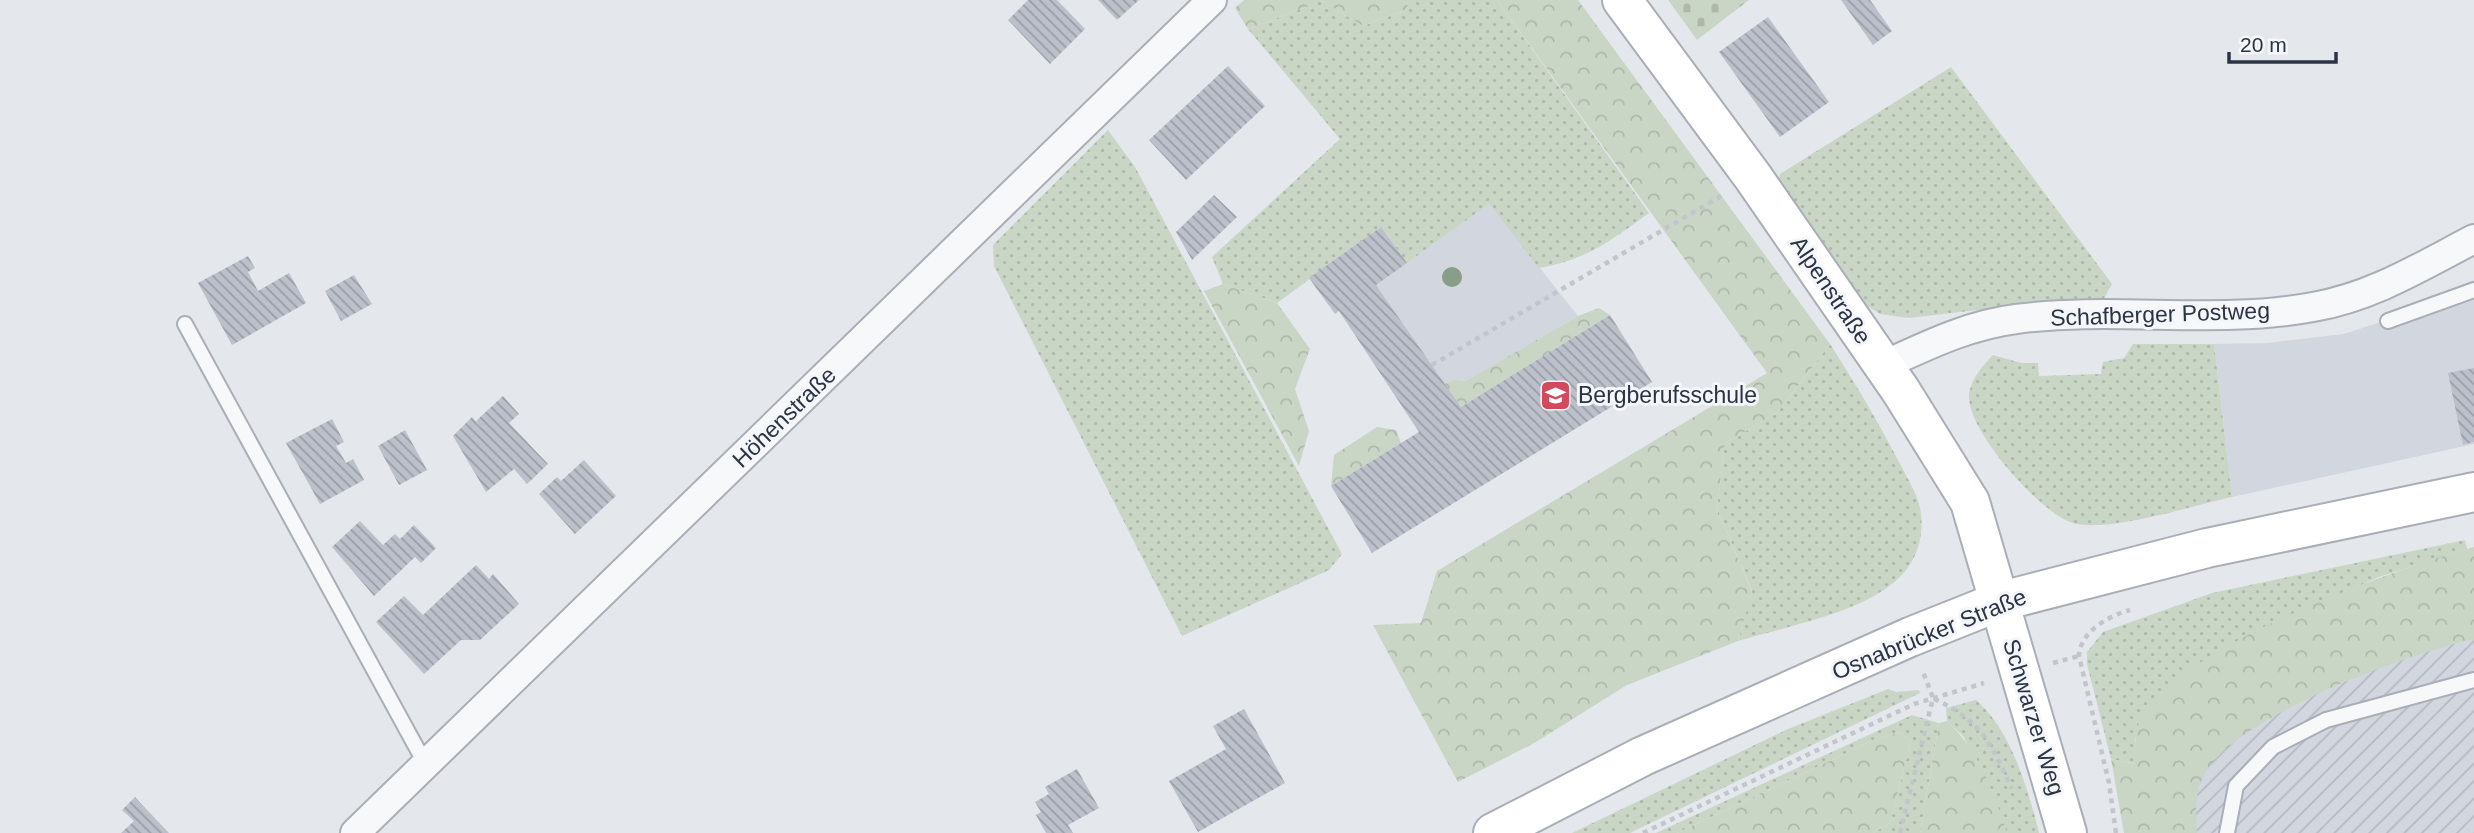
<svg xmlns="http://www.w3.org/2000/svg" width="2474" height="833" viewBox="0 0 2474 833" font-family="Helvetica,sans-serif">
  <defs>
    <pattern id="industrial-furrows" width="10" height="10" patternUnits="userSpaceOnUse" patternTransform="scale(1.75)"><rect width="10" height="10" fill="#d2d6de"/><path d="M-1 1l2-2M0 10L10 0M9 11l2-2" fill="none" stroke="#b4b8c0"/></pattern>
    <pattern id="grass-dots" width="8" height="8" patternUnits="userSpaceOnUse" patternTransform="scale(1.75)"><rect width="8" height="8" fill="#c9d6c5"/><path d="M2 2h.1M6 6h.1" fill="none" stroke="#adb8ab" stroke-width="1.8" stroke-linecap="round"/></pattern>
    <pattern id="forest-crowns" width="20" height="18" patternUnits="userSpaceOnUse" patternTransform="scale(1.75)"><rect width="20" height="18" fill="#c9d6c5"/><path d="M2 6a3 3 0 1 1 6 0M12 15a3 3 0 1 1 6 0" fill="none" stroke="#adb8ab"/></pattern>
    <pattern id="cemetery-stones" width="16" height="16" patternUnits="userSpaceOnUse" patternTransform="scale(1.75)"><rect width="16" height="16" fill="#c9d6c5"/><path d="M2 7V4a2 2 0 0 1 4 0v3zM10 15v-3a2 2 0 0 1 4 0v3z" fill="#adb8ab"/></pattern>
    <pattern id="building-back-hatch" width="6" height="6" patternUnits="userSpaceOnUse" patternTransform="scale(1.75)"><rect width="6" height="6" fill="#bbc0ca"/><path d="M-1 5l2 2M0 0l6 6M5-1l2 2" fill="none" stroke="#989da6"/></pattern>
  </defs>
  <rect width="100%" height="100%" fill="#e4e7ec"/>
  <g fill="#d2d6de">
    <polygon points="1489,204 1578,316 1465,381 1454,379 1445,384 1376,285"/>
    <polygon points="2474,280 2474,444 2232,497 2214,344 2267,343 2344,334 2393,318"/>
  </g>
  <polygon fill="url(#industrial-furrows)" points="2474,547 2474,833 2144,833 2163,691"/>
  <g fill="url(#grass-dots)">
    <path d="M1407,0H1497L1649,213C1610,241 1588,259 1539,268L1489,204L1407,263L1381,227L1277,303L1223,284L1212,257L1340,139L1248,29L1322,1L1363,26L1408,9Z"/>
    <polygon points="1951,67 2112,284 2103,300 2013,306 1908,318 1880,314 1858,300 1777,187 1780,174"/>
    <polygon points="1108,130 1135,167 1342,554 1329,570 1182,636 994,266 993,245"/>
    <path d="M1830,344C1855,383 1879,423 1900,464C1907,477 1917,494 1920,508C1926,540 1914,569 1888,587C1850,615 1784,627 1738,641L1752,591L1717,508L1725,443L1777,413Z"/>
    <path d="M2133,344H2214L2232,497C2194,505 2103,535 2070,522C2037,509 1968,431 1969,396C1970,380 1983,365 1993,355L2021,363H2038L2039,376L2101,374L2103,362L2124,358Z"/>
    <polygon points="2465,540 2467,549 2379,577 2274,623 2191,670 2135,739 2135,764 2111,759 2087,664 2087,652 2103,632 2212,593"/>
    <polygon points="1888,689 1896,692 1919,690 1920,693 1630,833 1572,833 1788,729"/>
    <path d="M1976,700C2011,730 2028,789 2039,833H2007L1964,737L1947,721L1946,708Z"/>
    <polygon points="1912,715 1939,723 1920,833 1873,833 1890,823 1911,741 1899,732 1874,740 1677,833 1656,833"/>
  </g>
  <g fill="url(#forest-crowns)">
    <polygon points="1244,0 1407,0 1408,9 1363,26 1322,1 1248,29 1235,8"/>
    <polygon points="1497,0 1578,0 1830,344 1777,413 1725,443 1717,508 1752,592 1738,641 1627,685 1536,742 1458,782 1373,625 1421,623 1437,571 1767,373"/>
    <polygon points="1223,284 1277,303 1310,349 1295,389 1309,431 1299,466 1204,291"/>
    <polygon points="1599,308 1610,315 1461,407 1445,384 1454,379 1465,381 1578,316"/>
    <polygon points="1377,427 1396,430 1401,443 1331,486 1334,455"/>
    <path d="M2474,547V639C2408,654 2236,715 2204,775C2194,792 2196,814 2197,833H2124L2111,759L2135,764C2135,747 2134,726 2144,712C2193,642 2391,570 2474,547Z"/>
    <path d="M1947,721C1980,752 1993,791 2007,833H1920L1939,723Z"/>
    <polygon points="1899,732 1911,741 1890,823 1873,833 1677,833 1874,740"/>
  </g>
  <polygon fill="url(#cemetery-stones)" points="1668,0 1749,0 1697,40"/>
  <g fill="url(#building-back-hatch)">
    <polygon points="1028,0 1057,0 1085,29 1050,64 1008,20"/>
    <polygon points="1098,0 1139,0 1117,20"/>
    <polygon points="1841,0 1870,0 1892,31 1873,45"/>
    <polygon points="1768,17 1829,102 1780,137 1719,52"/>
    <polygon points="1228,66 1265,106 1186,180 1149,140"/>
    <polygon points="1214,195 1237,217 1192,260 1176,232"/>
    <polygon points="1381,227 1407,263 1376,285 1461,407 1610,315 1652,382 1372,553 1331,486 1419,432 1339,311 1335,314 1309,278"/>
    <polygon points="248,256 255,268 248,272 258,291 289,273 306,303 232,345 198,283"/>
    <polygon points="354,275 372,304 341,321 325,291"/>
    <polygon points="2474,368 2474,442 2463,445 2448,373"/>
    <polygon points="503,396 519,414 509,423 548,464 527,484 514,469 486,492 453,436 472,417 482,429 476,421"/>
    <polygon points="332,419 344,442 336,446 346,463 353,459 364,480 320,504 286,443"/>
    <polygon points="405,430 427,470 399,485 378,446"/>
    <polygon points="584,460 616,496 575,534 539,494 557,477 561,481"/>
    <polygon points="360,521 383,545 395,534 400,539 414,525 436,548 421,563 415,557 374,596 332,547"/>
    <polygon points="476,565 489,579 493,574 519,604 480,640 461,640 424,674 376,622 404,596 423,615"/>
    <polygon points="1244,709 1285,783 1198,832 1169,781 1226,749 1213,726"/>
    <polygon points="1077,769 1099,808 1068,825 1073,833 1046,833 1036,815 1041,812 1035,802 1049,794 1045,787"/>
    <polygon points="135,797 146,809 169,833 121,833 134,821 122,810"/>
  </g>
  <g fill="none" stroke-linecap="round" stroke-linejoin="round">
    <defs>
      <g id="lane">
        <polyline points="2388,321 2474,290"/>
        <polyline points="185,324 426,765"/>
        <polyline points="2227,833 2236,786 2273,747 2326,720 2474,680"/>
      </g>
      <g id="street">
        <path d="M1882,366C1926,346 1968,325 2016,319C2115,306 2215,325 2313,307C2372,297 2422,266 2474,239"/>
        <polyline points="355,833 1212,0"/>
      </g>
      <g id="secondary">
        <polyline points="1622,0 1753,177 1901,391 1970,502 2067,833"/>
        <polyline points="1493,833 1643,756 1910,637 1998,602 2207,548 2474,492"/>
      </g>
    </defs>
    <use href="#lane" stroke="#a9aeb7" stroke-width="18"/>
    <use href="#street" stroke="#a9aeb7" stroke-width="32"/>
    <use href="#secondary" stroke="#a9aeb7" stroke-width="42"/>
    <g stroke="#c2c5cb" stroke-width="4.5" stroke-dasharray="5 5" stroke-linecap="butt">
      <polyline points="1432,365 1721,196"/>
      <polyline points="2053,663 2079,656"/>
      <path d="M1934,699C1981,720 1991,743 2012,789"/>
      <polyline points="1643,833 1914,704 1984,683"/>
      <polyline points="1900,833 1933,698 1923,672"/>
      <path d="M2116,833L2109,783L2079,656C2080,632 2108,616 2130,610"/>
    </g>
    <use href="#lane" stroke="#f7f8fa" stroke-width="14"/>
    <use href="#street" stroke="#f7f8fa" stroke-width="28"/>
    <use href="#secondary" stroke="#fff" stroke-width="38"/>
  </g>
  <circle fill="#899d89" cx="1452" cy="277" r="10"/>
  <defs>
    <symbol id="school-square" viewBox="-11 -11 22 22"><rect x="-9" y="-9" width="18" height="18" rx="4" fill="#d1495b" stroke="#f4f6f9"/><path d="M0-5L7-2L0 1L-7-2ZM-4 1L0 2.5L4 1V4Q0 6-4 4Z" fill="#fff"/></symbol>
  </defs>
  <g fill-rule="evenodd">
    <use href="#school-square" x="1538" y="378" width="35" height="35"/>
  </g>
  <g text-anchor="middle" stroke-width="6" stroke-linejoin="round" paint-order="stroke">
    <g font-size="23" fill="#2b3445" stroke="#f4f6f9">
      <text transform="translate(1831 290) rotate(56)" y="8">Alpenstraße</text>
      <text transform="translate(2160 314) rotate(-2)" y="8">Schafberger Postweg</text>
      <text transform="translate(784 417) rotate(-44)" y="8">Höhenstraße</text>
      <text transform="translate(1929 634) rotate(-22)" y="8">Osnabrücker Straße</text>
      <text transform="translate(2034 717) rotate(73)" y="8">Schwarzer Weg</text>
    </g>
    <g font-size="23" fill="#2b3445" stroke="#f4f6f9" text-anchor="start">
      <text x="1578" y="403">Bergberufsschule</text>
    </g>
  </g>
  <path d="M2229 52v10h107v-10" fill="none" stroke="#2b3445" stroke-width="3.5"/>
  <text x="2240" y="52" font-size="21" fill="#2b3445" stroke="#f4f6f9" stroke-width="5" paint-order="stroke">20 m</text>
</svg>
